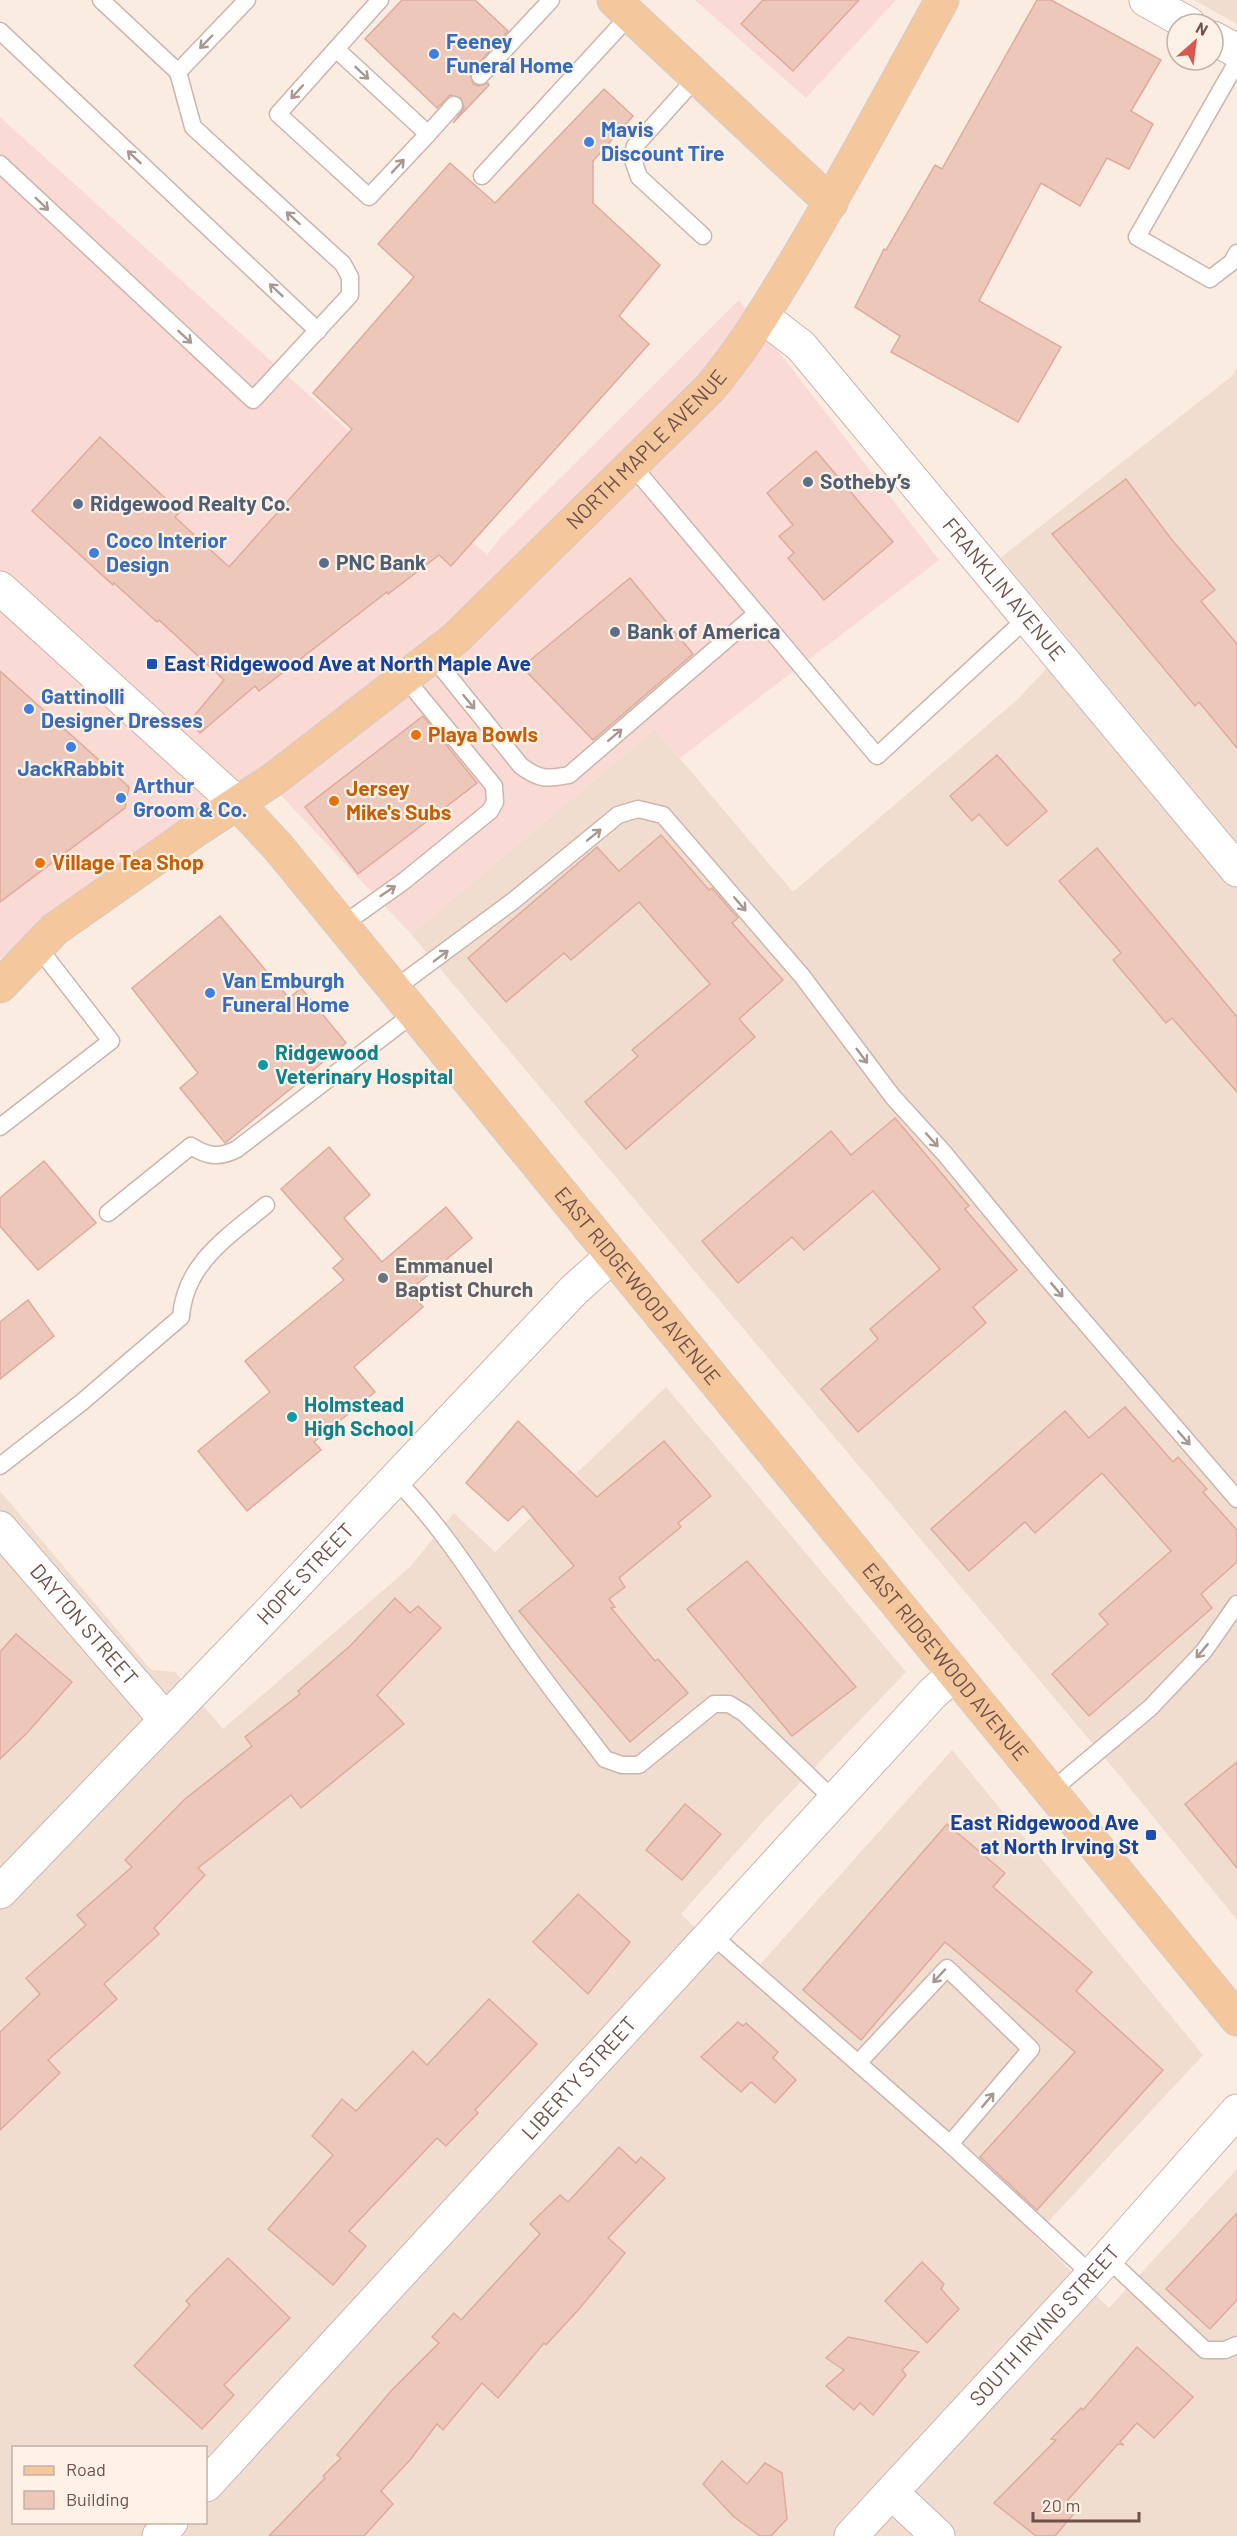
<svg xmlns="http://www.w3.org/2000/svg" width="1237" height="2536" viewBox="0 0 1237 2536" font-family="Barlow,sans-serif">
  <rect width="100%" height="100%" fill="#faece1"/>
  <g fill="#f1ddd0" fill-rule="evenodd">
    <polygon points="1194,0 1237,0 1237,24"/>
    <polygon points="1237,368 1237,1920 1120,1776 411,934 655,729 793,892 1018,699 1071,642 1000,558 1232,376"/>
    <path d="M666,1387L906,1672L769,1815L681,1914L748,1978L952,1750L1203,2055L1035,2236L1109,2308L1237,2169V2536H0V1491L151,1670L175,1672L223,1729L410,1567L454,1513L495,1552ZM14,2448H206V2522H14Z"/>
  </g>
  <g fill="#fadad5">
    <polygon points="695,0 896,0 806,98"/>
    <polygon points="0,117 487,555 502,536 739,300 939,560 680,758 655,729 411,934 263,776 0,959"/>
  </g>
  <g fill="#edc7ba" stroke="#dfab9c" stroke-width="1.5">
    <polygon points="402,0 475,0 508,31 470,73 473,84 478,86 488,83 489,85 453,123 464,108 461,98 450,95 437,108 365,39"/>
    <polygon points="763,0 859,0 793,71 741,24"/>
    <polygon points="1037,0 1051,0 1161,60 1131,111 1153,124 1129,169 1107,158 1080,206 1041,183 979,301 1061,347 1018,422 891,352 900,336 855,307 884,249 886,250 935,165 942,169"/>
    <polygon points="604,89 633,116 593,161 593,203 660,265 619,316 649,344 451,566 439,555 388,594 387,592 259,691 255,686 200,733 189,722 224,680 159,620 157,622 114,583 113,585 32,511 100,437 180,512 175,517 229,567 352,429 313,393 414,277 378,244 450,163 495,203"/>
    <polygon points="816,451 893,542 824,600 788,558 794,553 779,536 793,525 767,493"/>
    <polygon points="1126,479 1172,540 1215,590 1201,601 1237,644 1237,748 1199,702 1195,706 1052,534"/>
    <polygon points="630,578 693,654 593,740 522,667"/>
    <polygon points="0,671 129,787 125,808 0,902"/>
    <polygon points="423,716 477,783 358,874 305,807"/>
    <polygon points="997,755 1047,811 1007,846 979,814 972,821 950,796"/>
    <polygon points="661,835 709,890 712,888 738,918 732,923 783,980 739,1019 755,1037 626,1149 585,1102 638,1056 632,1050 710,984 639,902 571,960 564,953 506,1002 468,958 597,847 619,871"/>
    <polygon points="1097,848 1237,1017 1237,1092 1172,1018 1166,1023 1113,960 1121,953 1059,881"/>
    <polygon points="220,916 289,998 301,988 346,1043 225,1143 180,1088 198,1073 132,988"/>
    <polygon points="895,1118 969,1206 965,1209 1017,1270 973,1307 986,1323 858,1432 821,1389 878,1339 870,1329 940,1269 873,1191 804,1250 792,1237 738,1283 702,1241 831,1131 851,1155"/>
    <polygon points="329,1147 370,1195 344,1218 382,1262 446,1207 472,1238 409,1291 423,1307 354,1367 375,1392 314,1442 321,1450 247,1511 198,1451 270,1392 245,1361 344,1280 333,1268 343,1259 281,1189"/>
    <polygon points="44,1161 96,1223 38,1270 0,1226 0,1198"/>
    <polygon points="28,1300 54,1336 0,1379 0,1322"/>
    <polygon points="1125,1407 1173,1462 1178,1457 1207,1489 1203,1492 1237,1530 1237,1562 1201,1594 1212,1608 1089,1716 1052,1674 1108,1624 1099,1614 1171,1551 1102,1473 1035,1533 1025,1522 969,1571 931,1529 1065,1411 1089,1438"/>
    <polygon points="518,1421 597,1497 664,1441 711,1496 678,1523 681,1527 619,1578 625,1587 609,1599 615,1607 611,1608 655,1661 658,1659 688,1693 630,1742 519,1611 574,1566 523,1506 508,1521 466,1483"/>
    <polygon points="747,1561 856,1687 792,1736 687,1609"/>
    <polygon points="395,1598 410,1613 418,1606 441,1628 377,1695 404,1724 301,1808 291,1795 198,1868 205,1875 154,1928 159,1934 104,1984 117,1999 48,2060 60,2073 0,2130 0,2032 40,1994 26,1978 86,1925 77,1915 132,1867 125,1860 185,1799 252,1746 245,1737 300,1694 298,1691 350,1646"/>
    <polygon points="16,1634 72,1682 26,1734 0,1759 0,1652"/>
    <polygon points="1237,1762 1237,1868 1185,1804"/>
    <polygon points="685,1804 721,1834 682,1880 646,1850"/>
    <polygon points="947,1824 1005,1873 993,1887 1092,1972 1076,1991 1163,2070 1037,2210 980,2157 1075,2052 945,1942 861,2040 803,1990"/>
    <polygon points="578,1894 630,1942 588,1994 533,1942"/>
    <polygon points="489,1999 537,2044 475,2110 478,2113 446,2146 437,2138 349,2231 366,2246 333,2285 268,2229 333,2155 312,2136 342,2099 356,2111 413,2051 427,2065"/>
    <polygon points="738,2022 743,2026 746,2023 778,2052 773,2058 796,2080 775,2103 751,2082 741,2092 701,2057"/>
    <polygon points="619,2147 636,2163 641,2157 665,2178 608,2238 625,2253 580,2308 546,2345 544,2343 498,2398 482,2383 443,2430 437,2424 410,2460 381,2491 393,2504 364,2536 269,2536 325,2478 323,2476 341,2458 337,2455 391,2391 439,2343 432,2337 454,2313 461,2320 540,2234 530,2224 560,2195 568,2202"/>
    <polygon points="1237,2213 1237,2300 1210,2329 1166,2289"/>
    <polygon points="228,2258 290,2318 224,2385 234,2395 202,2429 134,2366 190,2305 186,2301"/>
    <polygon points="922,2262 944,2284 941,2289 959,2309 927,2343 885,2301"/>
    <polygon points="848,2337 919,2352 902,2370 906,2375 873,2415 860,2403 854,2410 826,2386 844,2370 826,2358"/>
    <polygon points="1137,2347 1193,2397 1154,2438 1137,2423 1120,2442 1124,2445 1118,2444 1066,2502 1076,2511 1055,2536 1036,2536 994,2503 1056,2440 1051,2439 1081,2408 1083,2410"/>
    <polygon points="722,2461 747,2484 765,2463 782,2473 787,2519 771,2536 760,2536 734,2517 703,2484"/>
  </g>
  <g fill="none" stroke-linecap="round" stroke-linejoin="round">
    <defs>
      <g id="lane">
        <polyline points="101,0 178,72 247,0"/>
        <polyline points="380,0 336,49 428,134 454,105"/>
        <polyline points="0,31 318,331"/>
        <polyline points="336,49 278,114 369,197 428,134"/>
        <polyline points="1237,62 1137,237 1210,279 1232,262 1237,253"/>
        <polyline points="480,76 551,0"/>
        <polyline points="697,77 635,146 632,157 639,177 703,236"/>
        <polyline points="0,164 253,400 350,295 350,277 343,264 193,127 178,72"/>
        <polyline points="482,176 630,15"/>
        <polyline points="631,464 877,756 1027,618"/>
        <path d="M433,657L521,766C540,780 547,779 569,775L756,614"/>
        <polyline points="341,926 404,881 490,811 495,802 494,786 405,678"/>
        <polyline points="393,990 513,901 618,815 638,809 663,815 802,976 893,1097 944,1153 1039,1269 1237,1499"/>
        <polyline points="0,1127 111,1041 38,947"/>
        <path d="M108,1213L191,1146C208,1157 220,1158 237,1149L413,1014"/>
        <path d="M0,1466L82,1402L181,1317C185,1263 228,1237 266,1205"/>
        <path d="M394,1478C440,1524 471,1574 507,1627C537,1672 572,1715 605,1759L622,1765H639L714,1704H729L744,1713L835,1801"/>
        <polyline points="1051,1791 1150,1708 1204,1651 1237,1604"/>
        <polyline points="712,1935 950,2144 1092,2275"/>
        <polyline points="858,2063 947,1968 1031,2049 950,2144"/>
        <polyline points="1107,2258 1205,2350 1225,2350 1237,2345"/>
      </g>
      <g id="street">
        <polyline points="1146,0 1189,24"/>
        <polyline points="1213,38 1237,51"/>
        <path id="s1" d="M762,316L801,346L1237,870"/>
        <path id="s2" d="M0,1528L166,1720"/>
        <path id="s3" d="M0,1892L265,1617L574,1290L612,1256"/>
        <path id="s4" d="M206,2485L932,1694L954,1674"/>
        <polyline points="892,2493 938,2536"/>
        <polyline points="159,2536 171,2522"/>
        <path id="s5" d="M851,2536L1092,2275L1237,2111"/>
      </g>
      <polyline id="secondary" points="0,588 238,804"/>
      <g id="primary">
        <polyline points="614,0 831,203"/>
        <path id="s6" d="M238,804L278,847L1237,2019"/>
        <path id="s7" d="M0,986L55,929L196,830L274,779L456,638L710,388C744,348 770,303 797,259C848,174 894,87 942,0"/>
      </g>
    </defs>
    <use href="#lane" stroke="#ccb5ac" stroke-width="19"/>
    <use href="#street" stroke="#ccb5ac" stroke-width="35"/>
    <use href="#secondary" stroke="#cfb4a9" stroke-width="35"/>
    <use href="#primary" stroke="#d4cbc9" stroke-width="35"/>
    <use href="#lane" stroke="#fff" stroke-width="16"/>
    <use href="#street" stroke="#fff" stroke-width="33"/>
    <use href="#secondary" stroke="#fff" stroke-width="33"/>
    <use href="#primary" stroke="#f5c79d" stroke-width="33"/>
  </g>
  <defs><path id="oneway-shaft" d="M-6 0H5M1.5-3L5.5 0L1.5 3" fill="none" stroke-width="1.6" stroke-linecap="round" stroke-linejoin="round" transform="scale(1.5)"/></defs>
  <g stroke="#a99792">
    <use href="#oneway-shaft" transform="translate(206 42) rotate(134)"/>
    <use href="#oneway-shaft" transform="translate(362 73) rotate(43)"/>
    <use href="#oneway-shaft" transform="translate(297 92) rotate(132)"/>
    <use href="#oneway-shaft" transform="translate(134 157) rotate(-137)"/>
    <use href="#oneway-shaft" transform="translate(398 166) rotate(-47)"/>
    <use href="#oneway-shaft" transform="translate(42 204) rotate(44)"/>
    <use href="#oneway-shaft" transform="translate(293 218) rotate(-138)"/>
    <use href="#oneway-shaft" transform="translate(276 290) rotate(-137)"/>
    <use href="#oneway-shaft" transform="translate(185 337) rotate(43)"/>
    <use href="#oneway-shaft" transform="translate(469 702) rotate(51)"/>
    <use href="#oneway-shaft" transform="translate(615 735) rotate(-41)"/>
    <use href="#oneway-shaft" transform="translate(594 835) rotate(-39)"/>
    <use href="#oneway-shaft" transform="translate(388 891) rotate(-34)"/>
    <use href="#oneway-shaft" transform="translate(740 904) rotate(49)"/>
    <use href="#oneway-shaft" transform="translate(441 956) rotate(-37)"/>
    <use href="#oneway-shaft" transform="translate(862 1056) rotate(53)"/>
    <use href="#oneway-shaft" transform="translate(932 1140) rotate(48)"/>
    <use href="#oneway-shaft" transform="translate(1057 1290) rotate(50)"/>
    <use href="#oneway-shaft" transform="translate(1184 1438) rotate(49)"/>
    <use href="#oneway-shaft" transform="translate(1202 1651) rotate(130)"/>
    <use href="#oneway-shaft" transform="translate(939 1976) rotate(133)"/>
    <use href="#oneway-shaft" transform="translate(988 2100) rotate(-50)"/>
  </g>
  <g fill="#3f7fe0" stroke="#fef1e6" stroke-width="2">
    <circle cx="434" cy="54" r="6"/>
    <circle cx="589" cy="142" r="6"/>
    <circle cx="94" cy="553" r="6"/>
    <circle cx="29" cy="709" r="6"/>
    <circle cx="71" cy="747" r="6"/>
    <circle cx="121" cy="798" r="6"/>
    <circle cx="210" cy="993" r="6"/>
  </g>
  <g fill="#5c6f8a" stroke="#fef1e6" stroke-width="2">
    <circle cx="808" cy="482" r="6"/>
    <circle cx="78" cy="504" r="6"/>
    <circle cx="324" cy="563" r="6"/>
    <circle cx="615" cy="632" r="6"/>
  </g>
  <g fill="#1a4fb4" stroke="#fef1e6" stroke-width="2">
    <rect x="146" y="658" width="12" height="12" rx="3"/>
    <rect x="1145" y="1829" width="12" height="12" rx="3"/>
  </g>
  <g fill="#e8710a" stroke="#fef1e6" stroke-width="2">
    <circle cx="416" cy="735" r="6"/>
    <circle cx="334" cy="801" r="6"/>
    <circle cx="40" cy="863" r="6"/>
  </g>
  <g fill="#0f9aa8" stroke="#fef1e6" stroke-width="2">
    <circle cx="263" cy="1065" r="6"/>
    <circle cx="292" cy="1417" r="6"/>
  </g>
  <circle fill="#6b7280" stroke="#fef1e6" stroke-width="2" cx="383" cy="1278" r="6"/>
  <g text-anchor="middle" stroke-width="4.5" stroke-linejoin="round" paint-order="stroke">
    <g font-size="21" font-weight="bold" fill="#366cbe" stroke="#fef1e6" text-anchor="start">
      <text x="446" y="49">Feeney<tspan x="446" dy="24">Funeral Home</tspan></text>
      <text x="601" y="137">Mavis<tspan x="601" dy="24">Discount Tire</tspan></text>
      <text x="106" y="548">Coco Interior<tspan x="106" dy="24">Design</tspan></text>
      <text x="41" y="704">Gattinolli<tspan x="41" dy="24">Designer Dresses</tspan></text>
      <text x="71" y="776" text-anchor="middle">JackRabbit</text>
      <text x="133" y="793">Arthur<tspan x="133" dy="24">Groom &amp; Co.</tspan></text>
      <text x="222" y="988">Van Emburgh<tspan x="222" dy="24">Funeral Home</tspan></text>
    </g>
    <g font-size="21" fill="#6f514a" stroke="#fef1e6">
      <text dy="7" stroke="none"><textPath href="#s7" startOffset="843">NORTH MAPLE AVENUE</textPath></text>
      <text dy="7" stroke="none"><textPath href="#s1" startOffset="366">FRANKLIN AVENUE</textPath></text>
      <text dy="7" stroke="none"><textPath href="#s6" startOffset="626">EAST RIDGEWOOD AVENUE</textPath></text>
      <text dy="7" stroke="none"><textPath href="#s3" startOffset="441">HOPE STREET</textPath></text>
      <text dy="7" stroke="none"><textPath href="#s2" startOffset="128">DAYTON STREET</textPath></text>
      <text dy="7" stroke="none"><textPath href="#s6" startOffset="1112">EAST RIDGEWOOD AVENUE</textPath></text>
      <text dy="7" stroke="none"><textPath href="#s4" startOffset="552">LIBERTY STREET</textPath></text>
      <text dy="7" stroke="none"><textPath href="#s5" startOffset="286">SOUTH IRVING STREET</textPath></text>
    </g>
    <g font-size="21" font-weight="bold" fill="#4e5e75" stroke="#fef1e6" text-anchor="start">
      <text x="820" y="489">Sotheby’s</text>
      <text x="90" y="511">Ridgewood Realty Co.</text>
      <text x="336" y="570">PNC Bank</text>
      <text x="627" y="639">Bank of America</text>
    </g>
    <g font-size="21" font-weight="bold" fill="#164399" stroke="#fef1e6" text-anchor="start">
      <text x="164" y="671">East Ridgewood Ave at North Maple Ave</text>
      <text x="1139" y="1830" text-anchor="end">East Ridgewood Ave<tspan x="1139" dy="24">at North Irving St</tspan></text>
    </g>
    <g font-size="21" font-weight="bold" fill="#c56008" stroke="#fef1e6" text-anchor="start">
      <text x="428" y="742">Playa Bowls</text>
      <text x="346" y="796">Jersey<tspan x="346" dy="24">Mike's Subs</tspan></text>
      <text x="52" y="870">Village Tea Shop</text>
    </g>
    <g font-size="21" font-weight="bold" fill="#0d838f" stroke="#fef1e6" text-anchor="start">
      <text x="275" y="1060">Ridgewood<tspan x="275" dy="24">Veterinary Hospital</tspan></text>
      <text x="304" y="1412">Holmstead<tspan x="304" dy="24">High School</tspan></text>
    </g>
    <g font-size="21" font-weight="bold" fill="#5b616d" stroke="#fef1e6" text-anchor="start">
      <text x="395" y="1273">Emmanuel<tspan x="395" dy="24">Baptist Church</tspan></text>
    </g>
  </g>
  <rect x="12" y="2446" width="195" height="78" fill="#fef1e6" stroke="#c5b1a8" stroke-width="1.5"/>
  <rect x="24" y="2466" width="30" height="9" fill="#f5c79d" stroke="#c5b1a8" stroke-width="1.5"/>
  <text x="66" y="2476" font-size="18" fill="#6f514a">Road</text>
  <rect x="24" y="2491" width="30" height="18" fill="#edc7ba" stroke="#c5b1a8" stroke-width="1.5"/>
  <text x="66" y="2506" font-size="18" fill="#6f514a">Building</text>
  <g transform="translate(1195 42) rotate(28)"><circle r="28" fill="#fef1e6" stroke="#c5b1a8" stroke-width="1.5"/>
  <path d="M0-4.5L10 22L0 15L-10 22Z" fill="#dc584e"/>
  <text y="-9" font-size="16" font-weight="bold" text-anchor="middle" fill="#6f514a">N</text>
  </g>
  <path d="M1033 2512v9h106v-9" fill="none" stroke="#6f514a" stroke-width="3"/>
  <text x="1042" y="2512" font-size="18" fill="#6f514a" stroke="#fef1e6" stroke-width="4.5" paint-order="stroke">20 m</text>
</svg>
